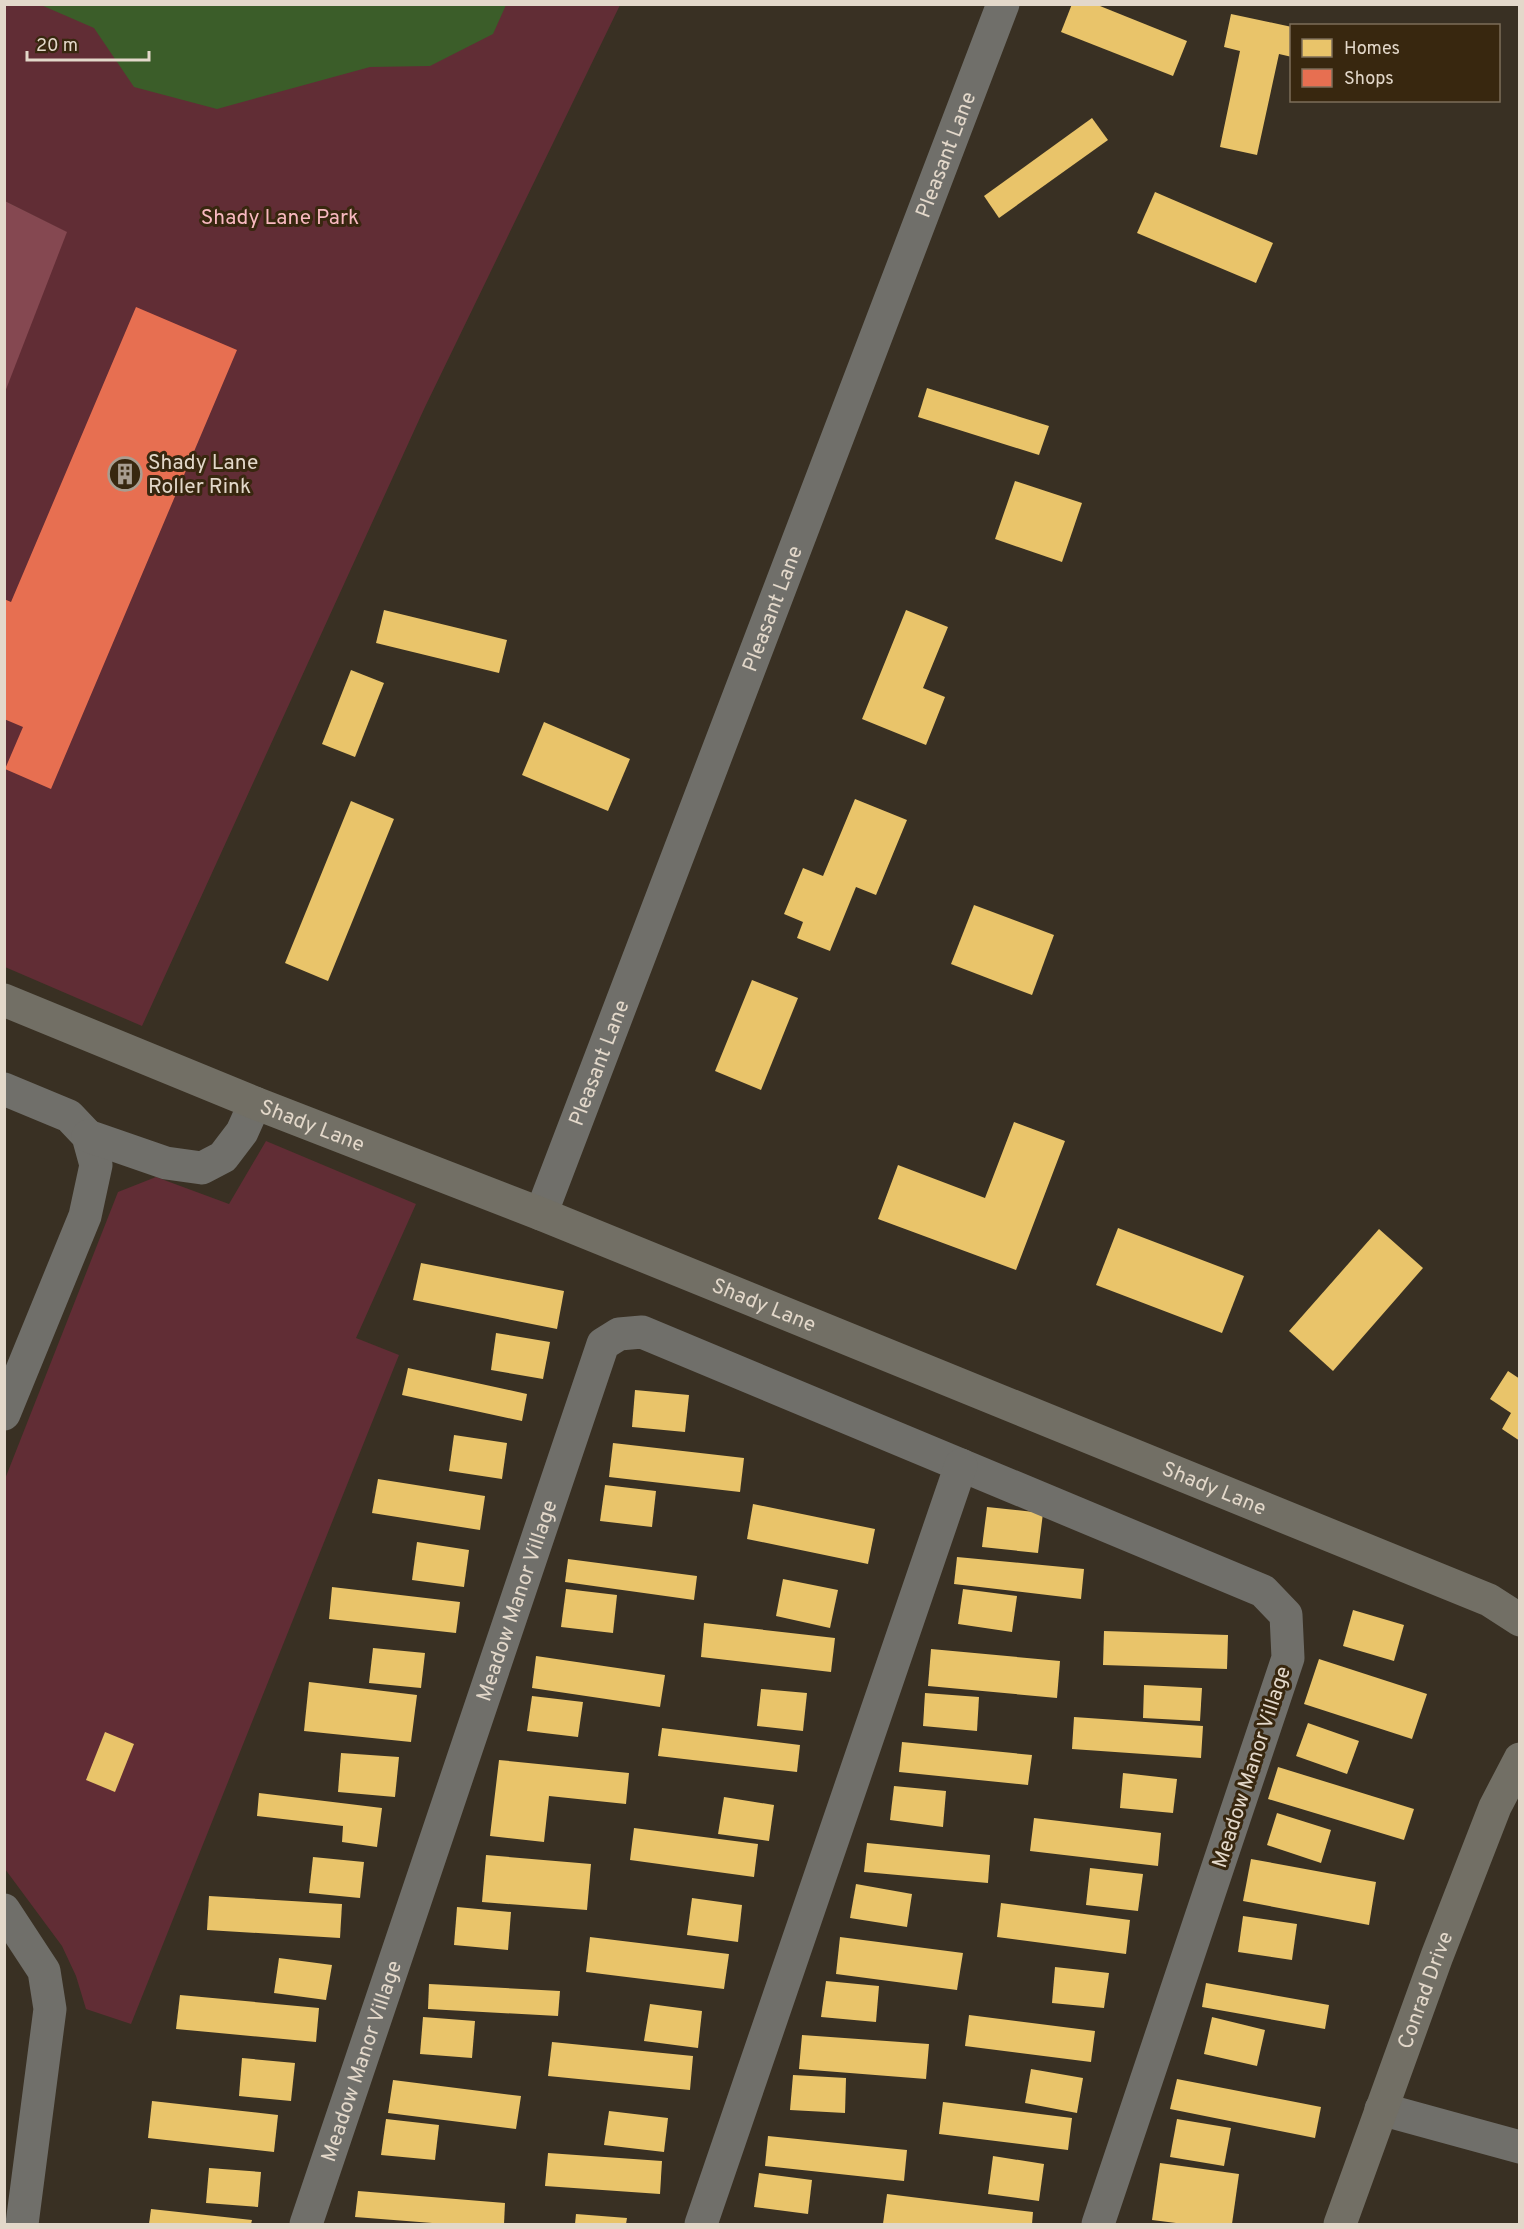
<svg xmlns="http://www.w3.org/2000/svg" width="1524" height="2229" viewBox="0 0 1524 2229" font-family="Overpass,sans-serif">
  <rect width="100%" height="100%" fill="#393023"/>
  <g fill="#612d35">
    <polygon points="5,5 620,5 424,409 142,1026 5,967 4,392 66,232 5,201"/>
    <polygon points="266,1141 416,1204 356,1338 399,1355 131,2024 86,2009 76,1976 62,1946 5,1869 5,1479 118,1192 156,1177 229,1204"/>
  </g>
  <polygon fill="#854851" points="5,201 67,232 5,392"/>
  <polygon fill="#3b5d29" points="41,5 506,5 493,34 430,66 370,67 217,109 134,87 94,28"/>
  <g fill="#e9c46a">
    <polygon points="1072,4 1095,4 1187,41 1173,76 1061,32"/>
    <polygon points="1231,14 1292,27 1292,57 1279,54 1257,155 1220,147 1240,51 1224,47"/>
    <polygon points="1092,118 1108,140 999,218 984,196"/>
    <polygon points="1155,192 1273,243 1256,283 1137,233"/>
    <polygon points="927,388 1049,426 1039,455 918,417"/>
    <polygon points="1015,481 1082,503 1062,562 995,539"/>
    <polygon points="384,610 507,640 499,673 376,643"/>
    <polygon points="906,610 948,627 923,688 945,697 926,745 862,719"/>
    <polygon points="351,670 384,683 355,757 322,744"/>
    <polygon points="544,722 630,759 608,811 522,775"/>
    <polygon points="855,799 907,820 876,895 856,887 830,951 797,938 803,922 784,914 803,868 823,876"/>
    <polygon points="351,801 394,819 328,981 285,963"/>
    <polygon points="974,905 1054,935 1032,995 951,964"/>
    <polygon points="752,980 798,998 761,1090 715,1071"/>
    <polygon points="1014,1122 1065,1141 1016,1270 878,1219 898,1165 985,1198"/>
    <polygon points="1118,1228 1244,1276 1222,1333 1096,1285"/>
    <polygon points="1379,1229 1423,1268 1333,1371 1289,1331"/>
    <polygon points="421,1263 564,1291 557,1329 413,1300"/>
    <polygon points="496,1333 550,1342 543,1379 491,1370"/>
    <polygon points="408,1368 527,1394 522,1421 402,1395"/>
    <polygon points="1508,1371 1520,1379 1520,1441 1502,1429 1511,1413 1490,1399"/>
    <polygon points="635,1390 689,1395 685,1432 632,1427"/>
    <polygon points="454,1435 507,1443 502,1479 449,1471"/>
    <polygon points="613,1443 744,1458 740,1492 609,1477"/>
    <polygon points="378,1479 485,1496 480,1530 372,1513"/>
    <polygon points="605,1485 656,1491 652,1527 600,1521"/>
    <polygon points="753,1504 875,1529 868,1564 747,1539"/>
    <polygon points="987,1507 1043,1513 1038,1553 982,1547"/>
    <polygon points="417,1542 469,1550 464,1587 412,1580"/>
    <polygon points="957,1557 1084,1569 1081,1599 954,1584"/>
    <polygon points="568,1559 697,1576 694,1600 565,1582"/>
    <polygon points="783,1579 838,1590 830,1628 776,1616"/>
    <polygon points="332,1587 460,1602 456,1633 329,1619"/>
    <polygon points="566,1589 617,1595 613,1633 561,1627"/>
    <polygon points="963,1589 1017,1596 1012,1632 958,1624"/>
    <polygon points="1353,1610 1404,1625 1394,1661 1343,1646"/>
    <polygon points="704,1623 835,1638 831,1672 701,1657"/>
    <polygon points="1104,1631 1228,1635 1227,1669 1103,1665"/>
    <polygon points="373,1648 425,1653 421,1688 369,1683"/>
    <polygon points="931,1649 1060,1661 1057,1698 928,1686"/>
    <polygon points="536,1656 665,1675 660,1707 532,1688"/>
    <polygon points="1319,1659 1427,1694 1412,1739 1304,1704"/>
    <polygon points="309,1682 417,1695 411,1742 304,1731"/>
    <polygon points="1144,1685 1202,1688 1200,1721 1143,1718"/>
    <polygon points="761,1689 807,1693 803,1731 757,1726"/>
    <polygon points="925,1693 979,1697 977,1731 923,1726"/>
    <polygon points="532,1696 583,1702 578,1737 527,1731"/>
    <polygon points="1074,1717 1203,1726 1201,1758 1072,1749"/>
    <polygon points="1308,1723 1359,1741 1347,1774 1296,1756"/>
    <polygon points="662,1728 800,1745 797,1772 658,1756"/>
    <polygon points="105,1732 134,1744 115,1792 86,1780"/>
    <polygon points="902,1742 1032,1755 1028,1785 899,1772"/>
    <polygon points="341,1753 399,1757 395,1797 338,1792"/>
    <polygon points="499,1760 629,1773 626,1804 549,1796 544,1842 490,1836"/>
    <polygon points="1278,1767 1414,1809 1404,1840 1268,1799"/>
    <polygon points="1123,1773 1177,1779 1173,1813 1120,1808"/>
    <polygon points="894,1786 946,1791 943,1827 890,1820"/>
    <polygon points="259,1793 382,1808 377,1847 342,1842 343,1826 257,1816"/>
    <polygon points="724,1797 774,1805 769,1841 718,1834"/>
    <polygon points="1277,1813 1331,1830 1321,1863 1267,1845"/>
    <polygon points="1034,1818 1161,1833 1158,1866 1030,1851"/>
    <polygon points="634,1828 758,1844 754,1877 630,1860"/>
    <polygon points="867,1843 990,1855 988,1883 864,1872"/>
    <polygon points="486,1855 591,1864 587,1910 482,1902"/>
    <polygon points="313,1857 364,1862 360,1898 309,1893"/>
    <polygon points="1251,1859 1376,1882 1369,1925 1243,1901"/>
    <polygon points="1090,1868 1143,1874 1138,1911 1086,1905"/>
    <polygon points="856,1884 912,1894 907,1927 850,1918"/>
    <polygon points="209,1896 342,1904 340,1938 207,1930"/>
    <polygon points="692,1898 742,1905 738,1942 687,1935"/>
    <polygon points="1001,1903 1130,1920 1126,1954 997,1937"/>
    <polygon points="457,1907 511,1912 508,1950 454,1945"/>
    <polygon points="1243,1916 1297,1924 1292,1960 1238,1952"/>
    <polygon points="590,1937 729,1954 724,1989 586,1972"/>
    <polygon points="840,1937 963,1953 957,1990 836,1974"/>
    <polygon points="279,1958 332,1965 326,2000 274,1993"/>
    <polygon points="1055,1967 1109,1973 1104,2008 1052,2003"/>
    <polygon points="826,1981 879,1986 876,2022 821,2017"/>
    <polygon points="1206,1983 1329,2005 1325,2029 1202,2007"/>
    <polygon points="429,1984 560,1991 558,2016 428,2009"/>
    <polygon points="180,1995 319,2008 316,2042 176,2029"/>
    <polygon points="650,2004 702,2011 698,2048 644,2041"/>
    <polygon points="969,2015 1095,2031 1091,2062 965,2046"/>
    <polygon points="423,2017 475,2021 472,2058 420,2054"/>
    <polygon points="1212,2017 1265,2030 1257,2066 1204,2054"/>
    <polygon points="802,2035 929,2044 926,2079 799,2069"/>
    <polygon points="552,2042 693,2056 690,2090 548,2076"/>
    <polygon points="242,2058 295,2063 291,2101 239,2096"/>
    <polygon points="1031,2069 1083,2078 1077,2113 1025,2103"/>
    <polygon points="793,2075 846,2078 845,2113 790,2110"/>
    <polygon points="1177,2079 1321,2107 1315,2138 1170,2109"/>
    <polygon points="393,2080 521,2096 516,2129 388,2113"/>
    <polygon points="152,2101 278,2115 274,2152 148,2138"/>
    <polygon points="943,2102 1072,2118 1068,2150 939,2134"/>
    <polygon points="609,2111 668,2118 664,2152 604,2145"/>
    <polygon points="386,2119 439,2125 435,2160 381,2155"/>
    <polygon points="1177,2119 1231,2128 1224,2166 1170,2157"/>
    <polygon points="768,2136 907,2150 904,2181 765,2166"/>
    <polygon points="548,2153 662,2161 660,2194 545,2186"/>
    <polygon points="993,2156 1044,2164 1039,2201 988,2194"/>
    <polygon points="1160,2163 1239,2174 1232,2224 1184,2224 1152,2220"/>
    <polygon points="209,2168 261,2172 258,2207 206,2203"/>
    <polygon points="759,2173 812,2180 808,2214 754,2207"/>
    <polygon points="358,2191 505,2203 504,2224 445,2224 355,2217"/>
    <polygon points="887,2194 1033,2212 1032,2224 883,2224"/>
    <polygon points="151,2209 252,2220 251,2224 149,2224"/>
    <polygon points="576,2214 627,2218 626,2224 575,2224"/>
  </g>
  <polygon fill="#e76f51" points="136,307 237,350 51,789 5,769 23,727 4,719 4,599 11,602"/>
  <g fill="none" stroke-linecap="round" stroke-linejoin="round">
    <g stroke="#706f6a" stroke-width="33">
      <polyline points="4,1089 69,1116 88,1136 96,1165 85,1216 4,1414"/>
      <polyline points="88,1136 166,1163 202,1168 223,1157 242,1132 255,1103"/>
      <path id="s1" d="M541,1214L1003,4"/>
      <polyline points="4,1910 44,1971 50,2009 22,2224"/>
      <polyline points="1381,2109 1520,2147"/>
      <path id="s2" d="M306,2224L603,1344L619,1334L642,1332L1263,1591L1286,1615L1288,1658L1098,2224"/>
      <polyline points="701,2224 961,1465"/>
    </g>
    <g stroke="#726f65" stroke-width="33">
      <path id="s3" d="M4,1000L255,1103L541,1214L1489,1600L1520,1620"/>
      <path id="s4" d="M1340,2224L1437,1956L1495,1807L1520,1759"/>
    </g>
  </g>
  <defs>
    <symbol id="building-ring" viewBox="-11 -11 22 22"><circle r="9.5" fill="#38270f" stroke="#a89d90" stroke-width="1.5"/><path d="M-4-6H4V6H1V3H-1V6H-4ZM-2.5-4.3h1.7v1.8h-1.7ZM.8-4.3h1.7v1.8H.8ZM-2.5-1h1.7V.8h-1.7ZM.8-1h1.7V.8H.8Z" fill="#a89d90"/></symbol>
  </defs>
  <g fill-rule="evenodd">
    <use href="#building-ring" x="106" y="455" width="38" height="38"/>
  </g>
  <g text-anchor="middle" stroke-width="6" stroke-linejoin="round" paint-order="stroke">
    <g font-size="21" fill="#e3d8ca" stroke="#38270f">
      <text dy="7" stroke="none"><textPath href="#s1" startOffset="1134">Pleasant Lane</textPath></text>
      <text dy="7" stroke="none"><textPath href="#s1" startOffset="648">Pleasant Lane</textPath></text>
      <text dy="7" stroke="none"><textPath href="#s1" startOffset="162">Pleasant Lane</textPath></text>
      <text dy="7" stroke="none"><textPath href="#s3" startOffset="333">Shady Lane</textPath></text>
      <text dy="7" stroke="none"><textPath href="#s3" startOffset="819">Shady Lane</textPath></text>
      <text dy="7" stroke="none"><textPath href="#s3" startOffset="1305">Shady Lane</textPath></text>
      <text dy="7" stroke="none"><textPath href="#s2" startOffset="658">Meadow Manor Village</textPath></text>
      <text transform="translate(1251 1767) rotate(-72)" y="7">Meadow Manor Village</text>
      <text dy="7" stroke="none"><textPath href="#s4" startOffset="249">Conrad Drive</textPath></text>
      <text dy="7" stroke="none"><textPath href="#s2" startOffset="172">Meadow Manor Village</textPath></text>
    </g>
    <g font-size="21" fill="#f9b9c1" stroke="#38270f">
      <text x="280" y="224">Shady Lane Park</text>
    </g>
    <g font-size="21" fill="#e3d8ca" stroke="#38270f" text-anchor="start">
      <text x="148" y="469">Shady Lane<tspan x="148" dy="24">Roller Rink</tspan></text>
    </g>
  </g>
  <rect width="1524" height="2229" fill="none" stroke="#e3d8ca" stroke-width="12"/>
  <rect x="1290" y="24" width="210" height="78" fill="#38270f" stroke="#7c6e5a" stroke-width="1.5"/>
  <rect x="1302" y="39" width="30" height="18" fill="#e9c46a" stroke="#7c6e5a" stroke-width="1.5"/>
  <text x="1344" y="54" font-size="18" fill="#e3d8ca">Homes</text>
  <rect x="1302" y="69" width="30" height="18" fill="#e76f51" stroke="#7c6e5a" stroke-width="1.5"/>
  <text x="1344" y="84" font-size="18" fill="#e3d8ca">Shops</text>
  <path d="M27 51v9h122v-9" fill="none" stroke="#e3d8ca" stroke-width="3"/>
  <text x="36" y="51" font-size="18" fill="#e3d8ca" stroke="#38270f" stroke-width="4.5" paint-order="stroke">20 m</text>
</svg>
